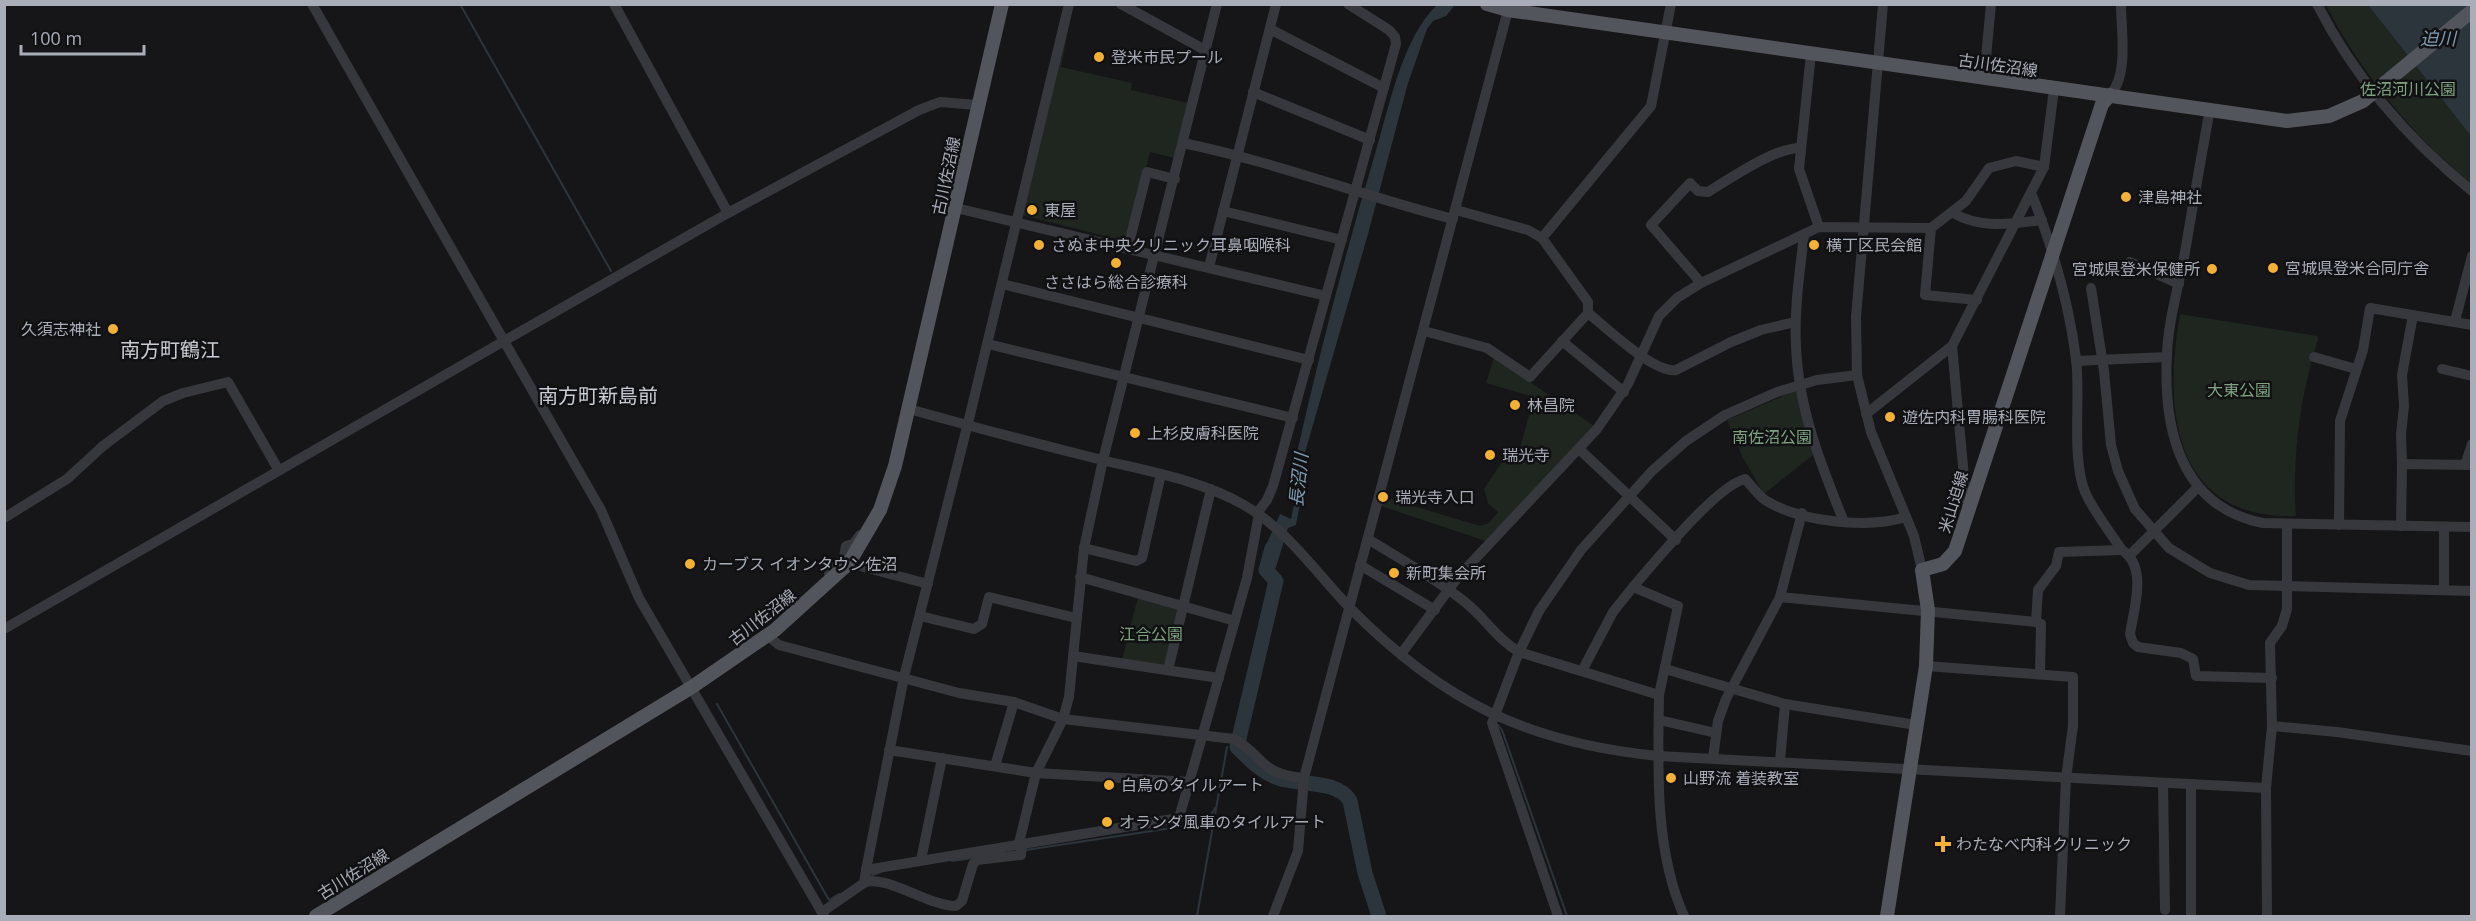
<svg xmlns="http://www.w3.org/2000/svg" width="2476" height="921" viewBox="0 0 2476 921" font-family="'Open Sans','Noto Sans JP',sans-serif">
  <rect width="100%" height="100%" fill="#161618"/>
  <g fill="#1e261f">
    <polygon points="1073,5 1061,67 1132,83 1131,90 1188,103 1174,158 1150,152 1128,239 1124,241 1022,215"/>
    <path d="M2326,5H2368L2471,136V183C2413,136 2360,72 2326,5Z"/>
    <path d="M2180,314L2317,336L2318,339C2300,397 2292,456 2296,516C2173,520 2163,408 2180,314Z"/>
    <path d="M1494,357L1594,426L1486,541L1381,506L1383,497L1480,526L1489,523L1498,512L1488,503L1484,489C1493,474 1504,462 1511,445L1520,448L1534,397L1486,383Z"/>
    <polygon points="1792,392 1796,392 1813,455 1764,494 1743,458 1727,420"/>
    <polygon points="1138,597 1180,608 1165,667 1122,660"/>
  </g>
  <g fill="#2c353c">
    <path d="M1437,5H1455L1446,16L1433,21L1427,29L1408,83L1368,234L1304,456L1307,466L1296,525L1288,528L1275,570L1261,567L1267,543L1280,514L1291,519L1301,471L1296,457C1319,355 1345,254 1375,154C1389,108 1402,38 1437,5Z"/>
    <polygon points="2368,5 2471,5 2471,136"/>
  </g>
  <g fill="none" stroke-linecap="round" stroke-linejoin="round">
    <g stroke="#2c353c" stroke-width="2">
      <polyline points="460,4 611,271"/>
      <polyline points="717,704 829,900 839,894"/>
      <polyline points="1498,725 1502,730 1567,916"/>
      <polyline points="1026,850 1198,824 1208,820 1215,808"/>
      <polyline points="952,861 973,858"/>
      <polyline points="870,876 881,872"/>
      <polyline points="1197,916 1227,747"/>
    </g>
    <path stroke="#2c353c" stroke-width="15" d="M1272,548L1266,570L1276,581L1237,747C1249,759 1261,772 1278,778C1300,786 1337,779 1350,801L1365,873L1379,916"/>
    <g stroke="#37383d" stroke-width="10">
      <polyline points="614,4 728,213"/>
      <polyline points="1121,4 1205,50"/>
      <polyline points="1883,4 1856,317 1857,375 1871,432 1914,536 1922,570"/>
      <path d="M2317,4C2354,77 2409,140 2472,191"/>
      <polyline points="1270,29 1384,88"/>
      <polyline points="1811,54 1799,169 1819,227"/>
      <polyline points="1984,79 1991,4"/>
      <polyline points="1253,92 1370,140"/>
      <path d="M2110,95C2129,75 2121,31 2121,4"/>
      <path d="M2210,109C2201,157 2193,205 2185,252C2179,286 2168,321 2167,355C2163,428 2180,507 2263,523L2472,527"/>
      <path d="M1183,143C1275,162 1363,196 1453,219"/>
      <polyline points="2044,167 2054,89"/>
      <path d="M2032,195C2053,248 2069,303 2076,359C2081,397 2071,457 2085,492C2094,512 2110,532 2122,550C2148,567 2134,608 2130,634L2133,643L2138,647L2181,653L2193,659L2196,676L2272,678"/>
      <polyline points="956,208 1326,296"/>
      <path d="M1456,210L1528,230L1542,238L1588,302V313C1607,328 1653,373 1676,370L1731,342L1761,330L1795,322"/>
      <polyline points="1223,211 1342,240"/>
      <path d="M1953,213C1981,229 2011,224 2042,220"/>
      <polyline points="1931,228 1925,295 1977,300"/>
      <path d="M1804,235C1800,271 1794,309 1796,345C1798,408 1821,465 1844,522"/>
      <polyline points="1542,238 1651,106 1671,4"/>
      <polyline points="1128,247 1147,172 1175,179"/>
      <polyline points="2130,262 2179,284"/>
      <polyline points="1209,267 1276,4"/>
      <path d="M1701,283L1651,225L1690,183L1698,191L1708,192C1731,178 1774,148 1800,148"/>
      <polyline points="1002,284 1309,360"/>
      <polyline points="2091,288 2104,371 2111,445 2118,471 2135,509 2169,548 2210,573 2249,585 2472,591"/>
      <polyline points="2455,321 2472,256"/>
      <polyline points="1424,331 1487,348 1530,377 1588,313"/>
      <polyline points="1562,341 1624,392"/>
      <polyline points="988,344 1293,418"/>
      <polyline points="1952,346 1967,510"/>
      <polyline points="2314,357 2356,369"/>
      <polyline points="2076,361 2167,357"/>
      <polyline points="2442,369 2472,376"/>
      <path d="M909,409C973,427 1038,444 1102,460C1151,472 1200,480 1244,505C1289,531 1316,573 1351,609C1443,702 1528,743 1658,756L2266,788"/>
      <polyline points="1579,449 1676,540"/>
      <polyline points="2402,464 2401,434 2404,406 2402,375 2413,315"/>
      <polyline points="2465,465 2472,444"/>
      <polyline points="1257,513 1267,500 1273,486 1396,44 1395,37 1389,30 1348,4"/>
      <polyline points="4,518 67,479 103,446 163,401 183,393 228,382 278,469"/>
      <polyline points="2339,525 2340,421 2363,350 2370,308 2472,325"/>
      <polyline points="2401,526 2402,464 2472,465"/>
      <polyline points="2444,527 2444,590"/>
      <path d="M1368,539C1400,559 1435,578 1465,602C1485,618 1497,639 1519,652L1659,695L1678,606L1633,587C1655,562 1716,486 1745,479C1752,486 1757,494 1765,500C1800,522 1867,529 1906,517"/>
      <polyline points="1084,548 1136,561 1142,558 1161,474"/>
      <polyline points="2130,555 2198,487"/>
      <polyline points="849,563 928,584"/>
      <polyline points="1360,565 1435,610"/>
      <polyline points="829,574 844,557 846,546 853,544 860,535"/>
      <polyline points="1080,577 1235,621"/>
      <polyline points="1780,597 2036,622"/>
      <polyline points="920,616 974,629 982,624 989,597 1076,618"/>
      <polyline points="4,629 504,341 312,4"/>
      <path d="M768,636L779,645L959,693L1014,702L1063,719L1234,739C1265,756 1258,774 1304,778"/>
      <polyline points="1401,654 1458,577 1597,429 1628,384 1659,316 1677,298 1701,283 1819,227 1931,228 1966,201 1989,168 2016,161 2044,167 1952,346 1866,414"/>
      <polyline points="1073,656 1219,678"/>
      <polyline points="1926,666 2073,677 2073,726 2066,778 2060,916"/>
      <polyline points="1665,669 1785,704 1916,725"/>
      <polyline points="1168,670 1211,489"/>
      <polyline points="1582,671 1613,612 1633,587"/>
      <polyline points="2040,673 2041,624 2036,622 2038,590 2056,566 2059,552 2122,550"/>
      <path d="M1659,695C1658,767 1654,849 1684,916"/>
      <polyline points="1659,720 1716,733"/>
      <polyline points="2272,726 2337,732 2472,751"/>
      <polyline points="889,750 1036,773 1190,782"/>
      <polyline points="1713,758 1718,721 1726,699 1780,597 1802,513"/>
      <polyline points="1780,761 1785,704"/>
      <polyline points="995,766 1014,702"/>
      <polyline points="2163,783 2165,910"/>
      <polyline points="1019,843 1036,773 1063,719 1069,697 1084,548 1103,460 1217,4"/>
      <polyline points="921,860 942,758"/>
      <polyline points="866,870 904,677 969,419 1069,4"/>
      <path d="M864,883C883,873 931,907 956,906L962,901L973,864L977,860L1021,855L1022,843"/>
      <polyline points="822,912 864,883 866,870 1179,818 1247,578 1259,514"/>
      <polyline points="824,916 639,598 601,510 504,341 728,213 919,110 940,102 977,105"/>
      <polyline points="1273,916 1298,851 1304,778 1508,10"/>
      <polyline points="1558,916 1492,723 1519,652 1539,611 1581,550 1652,471 1686,441 1725,415 1777,392 1817,380 1857,375"/>
      <polyline points="2191,916 2191,784"/>
      <polyline points="2267,916 2266,788 2272,726 2270,643 2282,626 2287,609 2287,524"/>
    </g>
    <g stroke="#53555c" stroke-width="14">
      <polyline points="1487,4 1508,10 2287,121 2329,116 2363,101 2472,11"/>
      <polyline points="316,916 692,687 775,630 849,563 880,510 895,466 1002,4"/>
      <polyline points="1887,916 1926,666 1928,610 1922,570 1943,564 1955,551 2102,104 2110,95"/>
    </g>
  </g>
  <g fill="#f2b134" stroke="#111113" stroke-width="2">
    <circle cx="1099" cy="57" r="6"/>
    <circle cx="2126" cy="197" r="6"/>
    <circle cx="1032" cy="210" r="6"/>
    <circle cx="1039" cy="245" r="6"/>
    <circle cx="1814" cy="245" r="6"/>
    <circle cx="1116" cy="263" r="6"/>
    <circle cx="2273" cy="268" r="6"/>
    <circle cx="2212" cy="269" r="6"/>
    <circle cx="113" cy="329" r="6"/>
    <circle cx="1515" cy="405" r="6"/>
    <circle cx="1890" cy="417" r="6"/>
    <circle cx="1135" cy="433" r="6"/>
    <circle cx="1490" cy="455" r="6"/>
    <circle cx="1383" cy="497" r="6"/>
    <circle cx="690" cy="564" r="6"/>
    <circle cx="1394" cy="573" r="6"/>
    <circle cx="1671" cy="778" r="6"/>
    <circle cx="1109" cy="785" r="6"/>
    <circle cx="1107" cy="822" r="6"/>
    <path d="M1940 835h6v6h6v6h-6v6h-6v-6h-6v-6h6z"/>
  </g>
  <g text-anchor="middle" stroke-width="5" stroke-linejoin="round" paint-order="stroke">
    <g font-size="16" fill="#a8adb8" stroke="#111113" text-anchor="start">
      <text x="1111" y="63">登米市民プール</text>
      <text x="2138" y="203">津島神社</text>
      <text x="1044" y="216">東屋</text>
      <text x="1051" y="251">さぬま中央クリニック耳鼻咽喉科</text>
      <text x="1826" y="251">横丁区民会館</text>
      <text x="2285" y="274">宮城県登米合同庁舎</text>
      <text x="2200" y="275" text-anchor="end">宮城県登米保健所</text>
      <text x="1116" y="288" text-anchor="middle">ささはら総合診療科</text>
      <text x="101" y="335" text-anchor="end">久須志神社</text>
      <text x="1527" y="411">林昌院</text>
      <text x="1902" y="423">遊佐内科胃腸科医院</text>
      <text x="1147" y="439">上杉皮膚科医院</text>
      <text x="1502" y="461">瑞光寺</text>
      <text x="1395" y="503">瑞光寺入口</text>
      <text x="702" y="570">カーブス イオンタウン佐沼</text>
      <text x="1406" y="579">新町集会所</text>
      <text x="1683" y="784">山野流 着装教室</text>
      <text x="1121" y="791">白鳥のタイルアート</text>
      <text x="1119" y="828">オランダ風車のタイルアート</text>
      <text x="1956" y="850">わたなべ内科クリニック</text>
    </g>
    <g font-size="16" fill="#a8adb8" stroke="#111113">
      <text transform="translate(1998 65) rotate(8)" y="6">古川佐沼線</text>
      <text transform="translate(946 176) rotate(-78)" y="6">古川佐沼線</text>
      <text transform="translate(1953 502) rotate(-73)" y="6">米山迫線</text>
      <text transform="translate(762 617) rotate(-38)" y="6">古川佐沼線</text>
      <text transform="translate(353 874) rotate(-32)" y="6">古川佐沼線</text>
    </g>
    <g font-size="16" fill="#7fa381" stroke="#111113">
      <text x="2408" y="95">佐沼河川公園</text>
      <text x="2239" y="396">大東公園</text>
      <text x="1772" y="443">南佐沼公園</text>
      <text x="1151" y="640">江合公園</text>
    </g>
    <g font-size="18" font-style="italic" fill="#7f9bb3" stroke="#111113">
      <text x="2438" y="45">迫川</text>
      <text transform="translate(1299 480) rotate(-84)" y="6">長沼川</text>
    </g>
    <g font-size="20" fill="#c9ccd4" stroke="#111113">
      <text x="170" y="357">南方町鶴江</text>
      <text x="598" y="403">南方町新島前</text>
    </g>
  </g>
  <rect width="2476" height="921" fill="none" stroke="#a8adb8" stroke-width="12"/>
  <path d="M21 45v9h123v-9" fill="none" stroke="#a8adb8" stroke-width="3"/>
  <text x="30" y="45" font-size="18" fill="#a8adb8" stroke="#111113" stroke-width="4.5" paint-order="stroke">100 m</text>
</svg>
